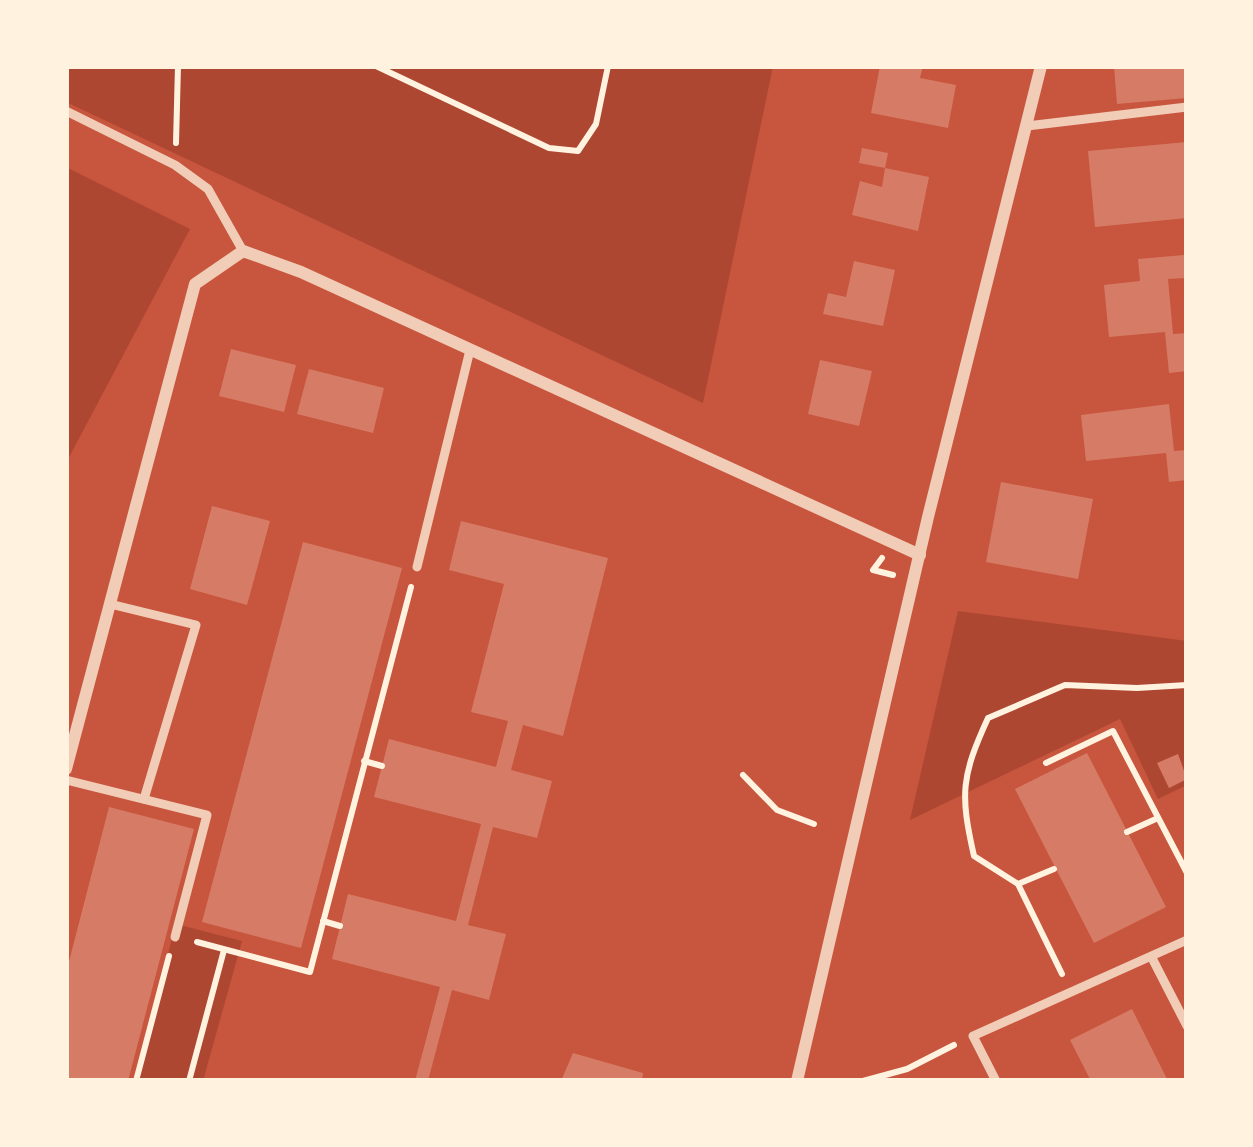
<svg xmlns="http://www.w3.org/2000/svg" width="1253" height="1147" viewBox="0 0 1253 1147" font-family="Cabin,sans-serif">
  <rect width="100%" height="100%" fill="#c8553d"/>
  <g fill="#ae4732">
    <polygon points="66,66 773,66 703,403 66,102"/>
    <polygon points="66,167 190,229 66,463"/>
    <polygon points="958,611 1187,641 1187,785 1158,799 1120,719 910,820"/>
    <polygon points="176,924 242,941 203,1081 134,1081"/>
  </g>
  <g fill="#d67c66">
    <polygon points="880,66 923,66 920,78 956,85 948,128 871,113"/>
    <polygon points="1114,66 1187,66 1187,98 1117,104"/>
    <polygon points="1187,142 1187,218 1095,227 1088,151"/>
    <polygon points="862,148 888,153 885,168 929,177 918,231 852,215 860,181 882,187 885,168 859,163"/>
    <polygon points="1184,255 1186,278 1168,279 1173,334 1187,333 1187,371 1169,373 1165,332 1109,337 1104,285 1140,281 1138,259"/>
    <polygon points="854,261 895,270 883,326 823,314 828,293 846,297"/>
    <polygon points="231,349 296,365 284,412 219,396"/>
    <polygon points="820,360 872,371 859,426 808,414"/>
    <polygon points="309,369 384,388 373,433 297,414"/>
    <polygon points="1169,404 1174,451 1187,450 1187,480 1169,482 1166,453 1086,461 1081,415"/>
    <polygon points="1001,482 1093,499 1078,579 986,562"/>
    <polygon points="212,506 270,521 247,605 190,589"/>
    <polygon points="461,521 608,558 563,736 523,725 511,770 552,781 537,838 493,827 468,925 506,934 489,1000 452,990 428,1081 415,1081 440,987 332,959 348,894 456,921 481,824 374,797 389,739 496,767 508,721 471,712 504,584 449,570"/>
    <polygon points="303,542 402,568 301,948 202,922"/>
    <polygon points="1087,753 1166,907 1094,943 1015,789"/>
    <polygon points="1178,754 1187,779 1169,788 1157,763"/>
    <polygon points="109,807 194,829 128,1081 66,1081 66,973"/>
    <polygon points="1132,1009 1168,1081 1091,1081 1070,1040"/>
    <polygon points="573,1053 643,1073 642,1081 561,1081"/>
  </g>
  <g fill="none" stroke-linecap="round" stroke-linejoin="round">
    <g stroke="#fff3e0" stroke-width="6">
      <polyline points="376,66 549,148 578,151 596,124 608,66"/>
      <polyline points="176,143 178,66"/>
      <polyline points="882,558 873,570 893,575"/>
      <polyline points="364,761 382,766"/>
      <polyline points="1046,763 1113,731 1187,873"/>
      <polyline points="743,775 777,810 814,824"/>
      <polyline points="1127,832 1158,818"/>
      <polyline points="1054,869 1018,884 1062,974"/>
      <path d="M1018,884L974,856C960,794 961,777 988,718L1065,685L1137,688L1187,685"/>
      <polyline points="323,921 340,926"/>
      <polyline points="197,942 310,972 411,587"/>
      <polyline points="136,1081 169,956"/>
      <polyline points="189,1081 224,950"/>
      <polyline points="863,1081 907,1069 954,1045"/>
    </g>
    <g stroke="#f1ccb7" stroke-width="9">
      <polyline points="66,111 175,165 208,189 243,251"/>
      <polyline points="1027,126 1187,107"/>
      <polyline points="417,567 470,350"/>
      <polyline points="110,604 196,625 144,799"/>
      <polyline points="66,780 207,815 175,937"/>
      <polyline points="1152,958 1187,1026"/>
      <polyline points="996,1081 973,1036 1187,940"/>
    </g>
    <g stroke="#f1ccb7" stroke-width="12">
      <polyline points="66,769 195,284 243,251 301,272 920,555"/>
      <polyline points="797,1081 928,517 1041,66"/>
    </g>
  </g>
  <rect width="1253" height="1147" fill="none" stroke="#fff3e0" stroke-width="138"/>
</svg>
